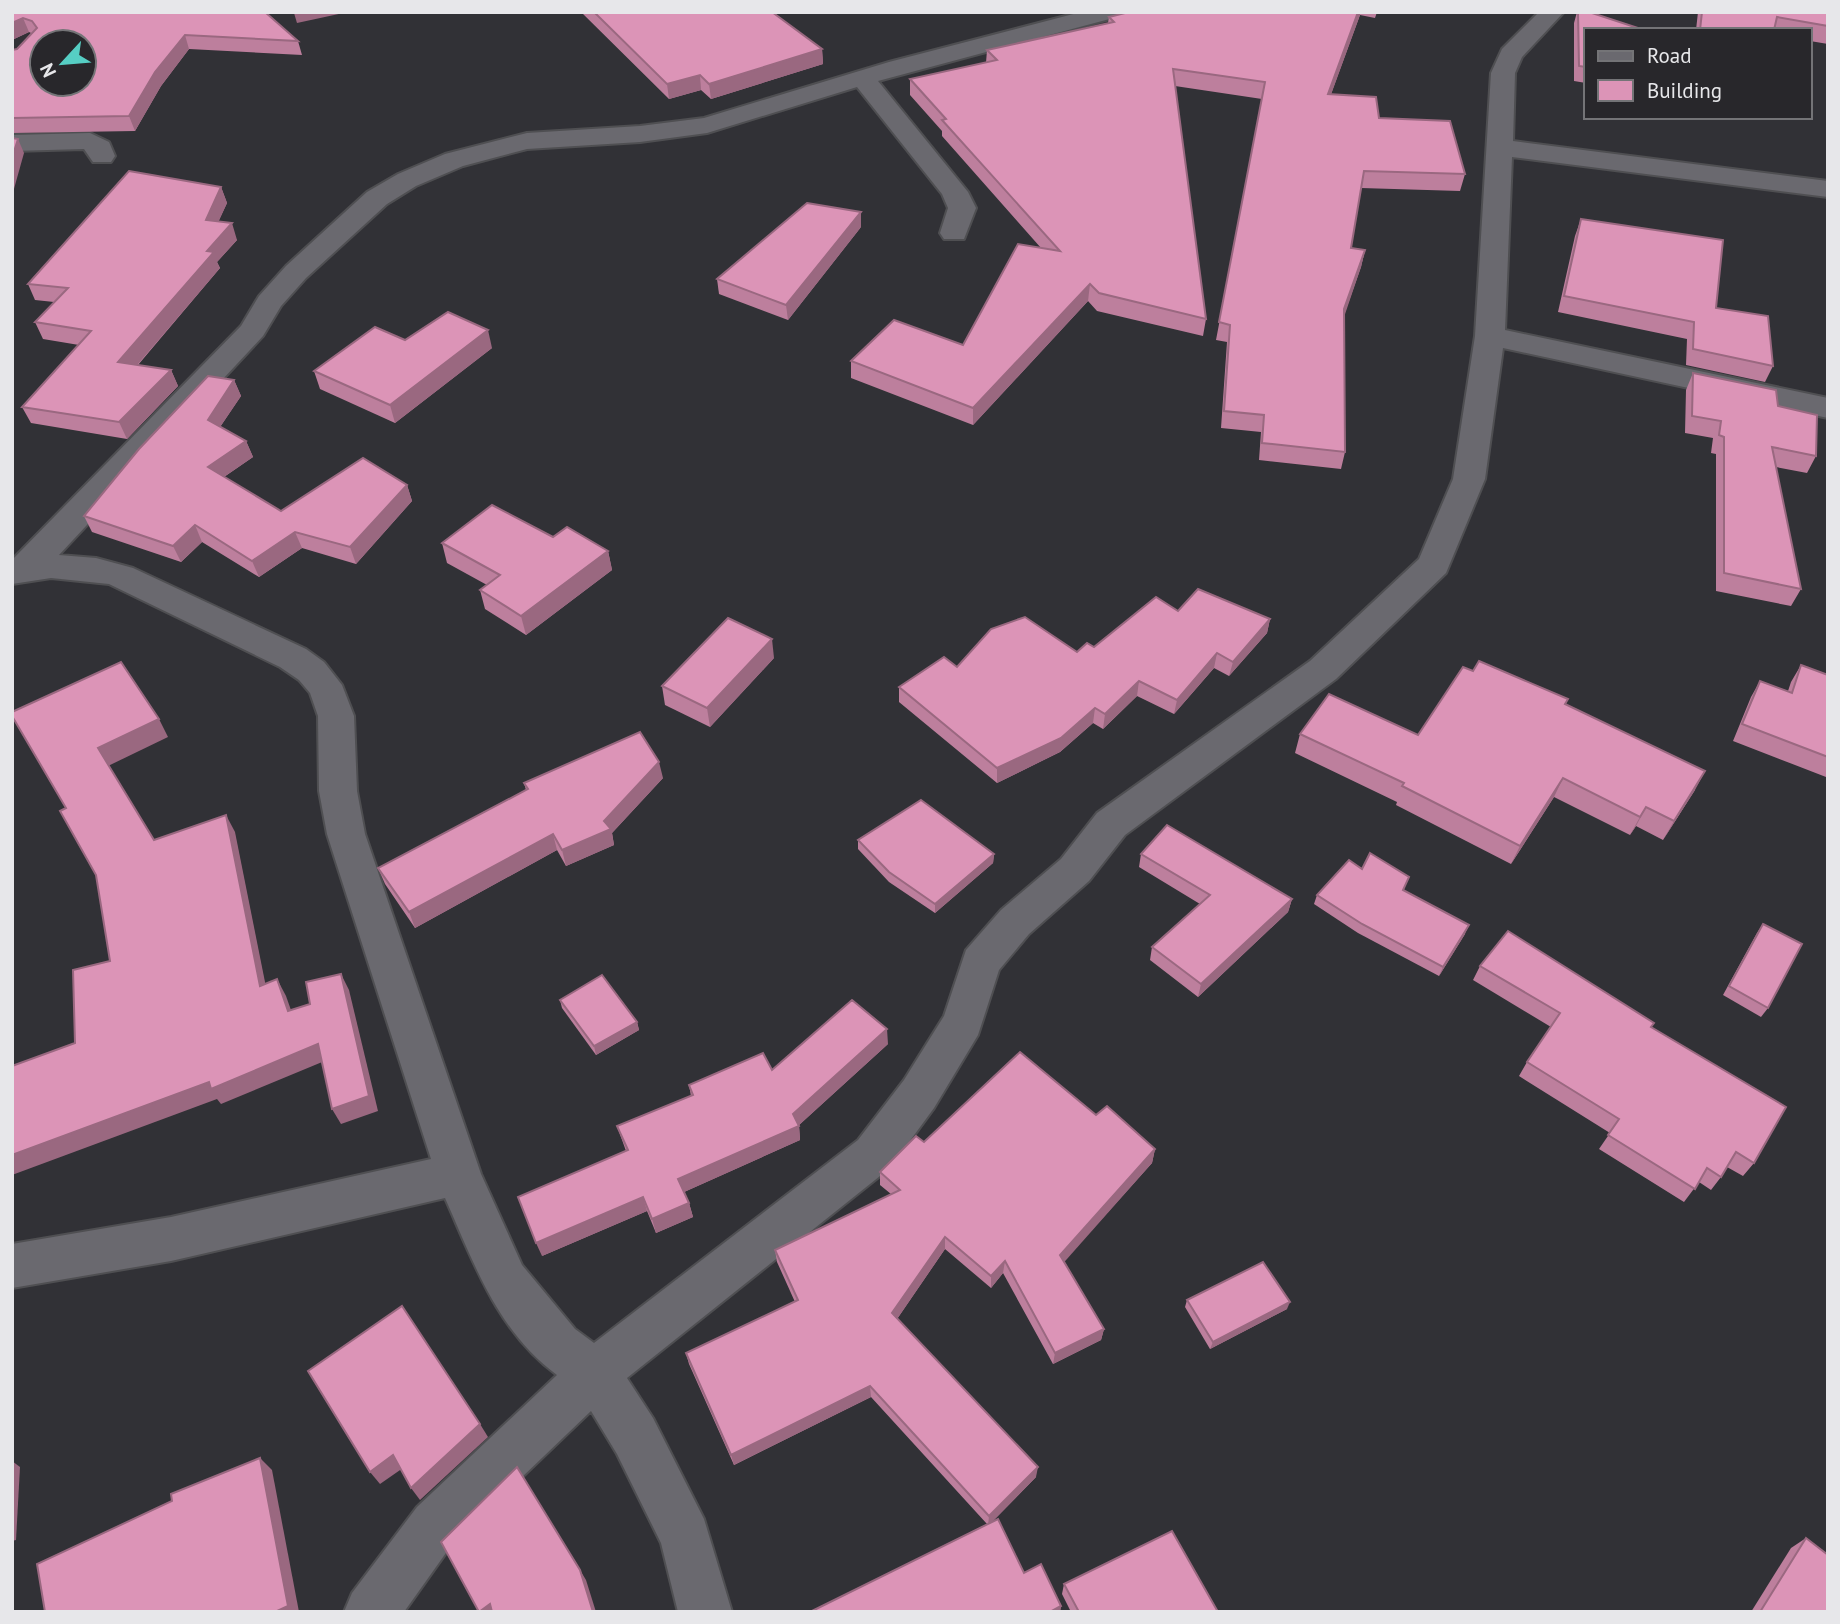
<svg xmlns="http://www.w3.org/2000/svg" width="1840" height="1624" viewBox="0 0 1840 1624" font-family="'PT Sans',sans-serif">
  <rect width="100%" height="100%" fill="#313136"/>
  <g fill="none" stroke-linecap="round" stroke-linejoin="round">
    <defs>
      <g id="street">
        <path d="M1081,12H1121L1117,17L878,81L968,192L976,208L964,239H944L940,233L948,208L942,194L857,87L707,133L640,142L527,149L463,166L416,186L387,204L306,278L281,306L263,336L59,555L96,558L133,568L306,649L324,662L342,685L354,716L357,791L365,834L481,1174L522,1265L575,1329L594,1343L858,1140L904,1080L944,1016L966,950L1001,910L1061,859L1097,813L1310,661L1419,559L1453,479L1475,336L1491,73L1502,49L1539,12H1564L1522,57L1515,73L1513,141L1828,181V197L1512,157L1505,330L1828,398V418L1503,348L1485,479L1446,573L1336,679L1125,835L1089,881L1029,934L999,970L978,1035L934,1108L890,1168L627,1378L653,1418L704,1519L732,1612H678L661,1543L617,1454L591,1411L453,1543L404,1612H344L352,1593L417,1507L557,1375C497,1331 474,1263 445,1198L171,1261L12,1288V1244L171,1217L431,1159L327,834L319,791L318,716L310,693L299,680L280,667L109,584L51,578L12,584V560L241,326L259,296L286,266L367,192L398,174L445,154L527,133L640,126L704,118L889,62Z"/>
        <polygon points="90,133 109,142 115,156 111,162 93,162 84,149 12,151 12,135"/>
      </g>
    </defs>
    <use href="#street" stroke="#4f4f52" stroke-width="4"/>
    <use href="#street" fill="#6a696f" fill-rule="evenodd"/>
  </g>
  <g fill="#bd7f9d">
    <polygon points="12,12 298,41 302,55 189,49 161,86 135,131 12,133 12,50 17,49 31,33 29,32 12,40"/>
    <polygon points="581,12 772,12 822,49 823,64 711,99 701,90 669,99"/>
    <polygon points="1129,12 1377,12 1375,18 1360,15 1331,94 1379,118 1465,174 1460,191 1361,188 1351,248 1365,250 1361,267 1344,315 1345,452 1341,469 1259,460 1261,432 1221,428 1227,342 1216,340 1262,99 1175,86 1206,319 1203,336 1097,311 1088,301 973,425 851,378 851,361 963,345 1041,248 942,136 942,131 910,95 910,79 986,63 987,50 1108,23 1109,17"/>
    <polygon points="1577,12 1589,12 1586,30 1586,83 1574,81 1574,23"/>
    <polygon points="1698,12 1828,12 1828,44 1810,41 1810,30 1696,30"/>
    <polygon points="221,187 227,203 218,222 237,240 217,262 220,268 138,365 171,370 178,386 127,439 31,423 22,407 79,345 43,339 35,322 54,302 35,300 28,284"/>
    <polygon points="1581,219 1716,308 1773,366 1765,382 1686,365 1687,339 1558,312 1575,236"/>
    <polygon points="861,227 788,320 719,294 717,279"/>
    <polygon points="405,340 492,348 395,423 320,389 314,371"/>
    <polygon points="1693,373 1778,406 1816,456 1807,473 1776,467 1801,589 1791,606 1716,591 1716,454 1711,453 1713,438 1685,433 1686,390"/>
    <polygon points="234,380 241,396 220,427 246,441 253,457 224,477 281,511 407,485 412,501 356,564 302,548 259,577 202,542 181,562 92,532 84,516"/>
    <polygon points="553,537 608,551 612,570 526,635 485,609 480,590 487,585 447,563 442,543"/>
    <polygon points="1270,619 1267,633 1229,676 1214,668 1174,714 1137,696 1103,729 1093,723 1060,752 997,783 899,702 899,687 957,667 1077,652 1094,647"/>
    <polygon points="774,658 710,727 665,705 662,686"/>
    <polygon points="1801,665 1828,675 1828,774 1826,777 1733,741 1751,697 1760,681 1788,691 1791,682"/>
    <polygon points="1473,671 1568,699 1565,704 1695,790 1663,840 1636,826 1630,835 1554,797 1511,864 1396,805 1397,802 1295,753 1300,734 1418,735"/>
    <polygon points="663,778 612,833 614,845 566,866 557,850 415,928 385,884 378,868 526,790 524,783"/>
    <polygon points="858,840 994,854 993,863 935,913 889,882 858,849"/>
    <polygon points="1141,854 1292,899 1288,912 1198,997 1150,960 1152,947 1200,904 1139,867"/>
    <polygon points="1362,869 1404,890 1465,934 1439,976 1358,933 1314,904 1317,895"/>
    <polygon points="1763,924 1768,1008 1761,1017 1723,995 1757,933"/>
    <polygon points="1480,966 1651,1027 1754,1163 1743,1176 1727,1167 1721,1177 1711,1190 1699,1182 1684,1202 1599,1149 1610,1133 1519,1076 1527,1062 1551,1027 1473,980"/>
    <polygon points="560,1000 637,1022 639,1030 596,1055 562,1008"/>
    <polygon points="888,1044 799,1125 800,1140 684,1192 689,1203 693,1217 656,1233 647,1211 542,1256 626,1151 617,1126 691,1096 689,1085 772,1070"/>
    <polygon points="1096,1115 1155,1149 1152,1163 1064,1261 1104,1329 1101,1340 1053,1364 1003,1273 991,1288 945,1249 897,1319 1036,1477 992,1522 1024,1573 1061,1606 1060,1612 810,1612 987,1524 871,1397 734,1465 689,1364 686,1353 795,1302 777,1262 775,1250 891,1194 880,1185 880,1172 924,1142"/>
    <polygon points="1187,1300 1287,1309 1210,1349 1185,1307"/>
    <polygon points="1806,1538 1828,1612 1751,1612 1791,1548"/>
    <polygon points="1064,1584 1218,1612 1071,1612 1062,1594"/>
  </g>
  <g fill="#9a6880">
    <polygon points="300,12 348,12 297,23 294,13"/>
    <polygon points="1358,12 1360,12 1360,15 1325,111 1328,94"/>
    <polygon points="23,18 29,32 12,40 12,23"/>
    <polygon points="185,35 189,49 161,86 135,131 129,116 155,72"/>
    <polygon points="822,49 823,64 711,99 709,84"/>
    <polygon points="700,75 701,90 669,99 667,84"/>
    <polygon points="18,139 24,153 12,196 12,158"/>
    <polygon points="221,187 227,203 212,236 206,220"/>
    <polygon points="861,212 861,227 788,320 786,305"/>
    <polygon points="232,223 237,240 217,262 220,268 126,378 118,362 207,251"/>
    <polygon points="1365,250 1361,267 1341,326 1344,309"/>
    <polygon points="1090,284 1088,301 973,425 973,408"/>
    <polygon points="488,330 492,348 395,423 390,405"/>
    <polygon points="171,370 178,386 127,439 119,422"/>
    <polygon points="234,380 241,396 214,436 208,420"/>
    <polygon points="246,441 253,457 215,483 208,467"/>
    <polygon points="407,485 412,501 356,564 350,547"/>
    <polygon points="195,525 202,542 181,562 173,546"/>
    <polygon points="295,532 302,548 259,577 252,561"/>
    <polygon points="608,551 612,570 526,635 521,616"/>
    <polygon points="1270,619 1267,633 1229,676 1233,662"/>
    <polygon points="772,639 774,658 710,727 707,708"/>
    <polygon points="1217,653 1214,668 1174,714 1177,700"/>
    <polygon points="1139,681 1137,696 1103,729 1105,714"/>
    <polygon points="1095,708 1093,723 1060,752 997,783 997,768"/>
    <polygon points="159,719 168,737 108,766 98,748"/>
    <polygon points="659,762 663,778 612,833 614,845 566,866 562,850 604,821"/>
    <polygon points="1705,771 1695,790 1663,840 1674,821"/>
    <polygon points="1563,778 1554,797 1511,864 1520,846"/>
    <polygon points="1646,807 1636,826 1630,835 1640,817"/>
    <polygon points="226,815 235,832 269,1002 260,986"/>
    <polygon points="553,834 557,850 415,928 409,912"/>
    <polygon points="994,854 993,863 935,913 935,904"/>
    <polygon points="1292,899 1288,912 1198,997 1201,984"/>
    <polygon points="1469,925 1465,934 1439,976 1443,967"/>
    <polygon points="341,974 349,990 378,1111 341,1124 332,1109"/>
    <polygon points="277,979 286,996 297,1027 288,1011"/>
    <polygon points="637,1022 639,1030 596,1055 594,1046"/>
    <polygon points="887,1029 888,1044 798,1126 799,1126 800,1140 682,1193 678,1179 793,1114"/>
    <polygon points="318,1044 327,1060 221,1104 217,1099 12,1175 12,1155 209,1082"/>
    <polygon points="1155,1149 1152,1163 1059,1268 1060,1255"/>
    <polygon points="643,1197 647,1211 542,1256 536,1243"/>
    <polygon points="689,1203 693,1217 656,1233 652,1219"/>
    <polygon points="945,1237 945,1249 893,1325 892,1313"/>
    <polygon points="1005,1261 1003,1273 991,1288 991,1276"/>
    <polygon points="1290,1302 1287,1309 1210,1349 1213,1342"/>
    <polygon points="1104,1329 1101,1340 1053,1364 1055,1353"/>
    <polygon points="870,1386 871,1397 734,1465 731,1455"/>
    <polygon points="480,1424 488,1437 420,1500 411,1488"/>
    <polygon points="393,1455 403,1468 380,1484 370,1472"/>
    <polygon points="260,1458 272,1470 299,1612 275,1612"/>
    <polygon points="12,1461 20,1467 16,1540 12,1541"/>
    <polygon points="1038,1467 1036,1477 988,1526 989,1516"/>
    <polygon points="580,1570 586,1580 596,1612 593,1612"/>
    <polygon points="490,1604 496,1612 479,1612"/>
    <polygon points="1061,1606 1060,1612 1050,1612"/>
  </g>
  <g fill="#dc94b7" stroke="#9a6880" stroke-width="2" fill-rule="evenodd">
    <path d="M12,12H265L298,41L185,35L155,72L129,116L12,118V50L17,49L37,28L32,21L23,18L12,23ZM42,42H84V84H42Z"/>
    <polygon points="594,12 772,12 822,49 709,84 700,75 667,84"/>
    <polygon points="1129,12 1358,12 1328,94 1376,97 1379,118 1450,121 1465,174 1364,171 1351,248 1365,250 1344,309 1345,452 1262,443 1264,415 1224,411 1230,325 1219,322 1265,82 1173,69 1206,319 1099,293 1090,284 973,408 851,361 894,320 963,345 1018,244 1060,251 942,120 946,119 910,79 997,60 987,50 1114,22 1109,17"/>
    <polygon points="1578,12 1589,12 1644,30 1586,30 1586,67 1579,66"/>
    <polygon points="1702,12 1828,12 1828,26 1777,17 1774,30 1700,30"/>
    <polygon points="12,138 18,139 12,158"/>
    <polygon points="129,171 221,187 206,220 232,223 207,251 214,252 118,362 171,370 119,422 22,407 91,331 35,322 68,288 28,284"/>
    <polygon points="807,203 861,212 786,305 717,279"/>
    <polygon points="1581,219 1723,240 1716,308 1768,316 1773,366 1693,349 1694,322 1564,296"/>
    <polygon points="448,312 488,330 390,405 314,371 375,327 405,340"/>
    <polygon points="1693,373 1776,390 1778,406 1817,415 1816,456 1772,447 1801,589 1724,573 1724,437 1719,435 1721,421 1692,416"/>
    <polygon points="208,376 234,380 208,420 246,441 208,467 281,511 363,458 407,485 350,547 295,532 252,561 195,525 173,546 84,516 139,449"/>
    <polygon points="492,505 553,537 567,527 608,551 521,616 480,590 500,575 442,543"/>
    <polygon points="1198,589 1270,619 1233,662 1217,653 1177,700 1139,681 1105,714 1095,708 1061,738 997,768 899,687 944,657 957,667 991,629 1025,617 1077,652 1087,643 1094,647 1156,597 1178,611"/>
    <polygon points="728,618 772,639 707,708 662,686"/>
    <polygon points="1479,661 1568,699 1565,704 1705,771 1674,821 1646,807 1640,817 1563,778 1520,846 1402,786 1404,783 1300,734 1329,694 1418,735 1463,667 1473,671"/>
    <polygon points="121,662 159,719 98,748 154,840 226,815 260,986 277,979 288,1011 310,1004 306,982 341,974 369,1096 332,1109 318,1044 211,1089 209,1082 12,1155 12,1066 75,1043 73,970 110,961 96,875 60,811 66,808 12,716 12,712"/>
    <polygon points="1801,665 1828,675 1828,757 1742,724 1760,681 1792,693"/>
    <polygon points="640,732 659,762 604,821 611,829 562,850 553,834 409,912 378,868 528,789 524,783"/>
    <polygon points="921,800 994,854 935,904 889,872 858,840"/>
    <polygon points="1167,825 1292,899 1201,984 1152,947 1210,895 1141,854"/>
    <polygon points="1370,853 1409,877 1403,890 1469,925 1443,967 1362,924 1317,895 1349,860 1362,869"/>
    <polygon points="1763,924 1802,944 1768,1008 1729,986"/>
    <polygon points="1508,931 1654,1023 1651,1027 1786,1107 1754,1163 1736,1152 1721,1177 1707,1168 1695,1189 1608,1135 1619,1119 1527,1062 1560,1013 1480,966"/>
    <polygon points="602,975 637,1022 594,1046 560,1000"/>
    <polygon points="852,1000 887,1029 793,1114 799,1126 678,1179 689,1203 652,1219 643,1197 536,1243 518,1197 628,1150 617,1126 693,1095 689,1085 763,1053 772,1070"/>
    <polygon points="1020,1052 1096,1115 1107,1106 1155,1149 1060,1255 1104,1329 1055,1353 1005,1261 991,1276 945,1237 892,1313 1038,1467 989,1516 870,1386 731,1455 686,1353 798,1300 775,1250 900,1190 880,1172 916,1136 924,1142"/>
    <polygon points="1263,1262 1290,1302 1213,1342 1187,1300"/>
    <polygon points="402,1306 480,1424 411,1488 393,1455 370,1472 308,1371"/>
    <polygon points="260,1458 288,1606 275,1612 45,1612 37,1564 172,1501 171,1494"/>
    <polygon points="517,1467 580,1570 593,1612 492,1612 490,1604 479,1612 441,1542"/>
    <polygon points="998,1519 1024,1573 1041,1564 1061,1606 1050,1612 810,1612"/>
    <polygon points="1172,1531 1218,1612 1079,1612 1064,1584"/>
    <polygon points="1806,1538 1828,1555 1828,1612 1760,1612"/>
  </g>
  <rect width="1840" height="1624" fill="none" stroke="#e7e7ea" stroke-width="28"/>
  <rect x="1584" y="28" width="228" height="91" fill="#28272b" stroke="#747477" stroke-width="2"/>
  <rect x="1598" y="51" width="35" height="10" fill="#6a696f" stroke="#747477" stroke-width="2"/>
  <text x="1647" y="63" font-size="21" fill="#e7e7ea">Road</text>
  <rect x="1598" y="80" width="35" height="21" fill="#dc94b7" stroke="#747477" stroke-width="2"/>
  <text x="1647" y="98" font-size="21" fill="#e7e7ea">Building</text>
  <g transform="translate(63 63) rotate(244)"><circle r="33" fill="#28272b" stroke="#747477" stroke-width="2"/>
  <path d="M0-5L12 26L0 18L-12 26Z" fill="#56cec4"/>
  <text y="-10" font-size="19" font-weight="bold" text-anchor="middle" fill="#e7e7ea">N</text>
  </g>
</svg>
